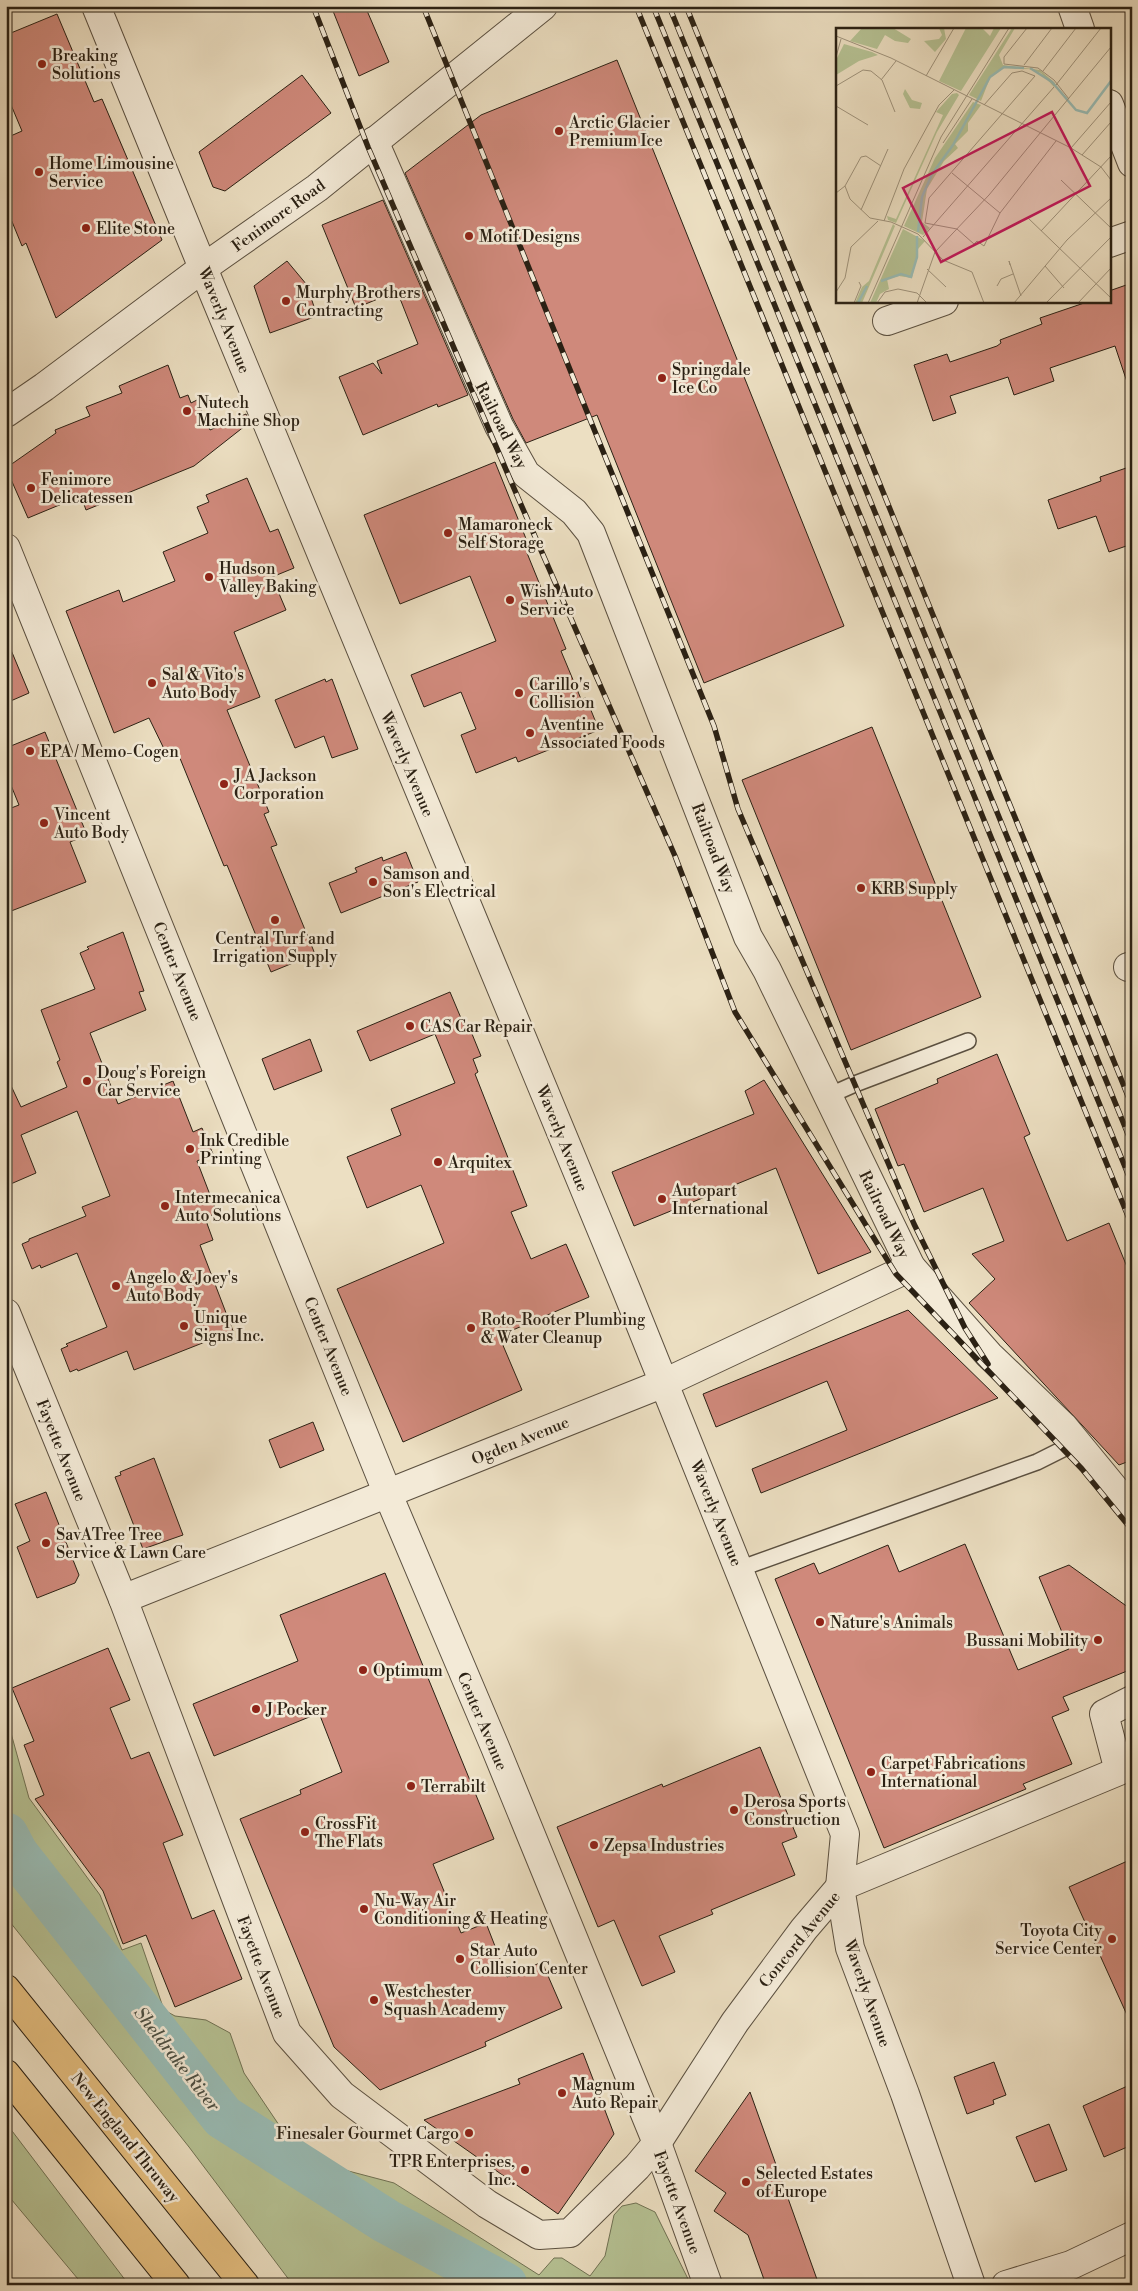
<svg xmlns="http://www.w3.org/2000/svg" width="1138" height="2291" viewBox="0 0 1138 2291" font-family="'Libre Bodoni',serif">
  <rect width="100%" height="100%" fill="#ecdfc2"/>
  <filter id="stains"><feTurbulence type="fractalNoise" baseFrequency=".004" numOctaves="4"/><feColorMatrix values="0 0 0 0 .2 0 0 0 0 .09 0 0 0 0 .02 0 0 0 .5 -.17"/></filter>
  <radialGradient id="worn" r=".72"><stop offset=".6" stop-color="#630" stop-opacity="0"/><stop offset="1" stop-color="#630" stop-opacity=".3"/></radialGradient>
  <g fill="#b6c294" stroke="#707254">
    <polygon points="6,1715 29,1798 100,1895 122,1950 141,1943 164,2010 175,2016 206,2020 230,2033 244,2073 279,2125 337,2168 394,2183 539,2275 554,2258 562,2258 590,2276 605,2256 614,2215 622,2206 636,2203 655,2212 691,2285 293,2285 189,2147 6,1917"/>
    <polygon points="6,2123 129,2285 83,2285 6,2193"/>
  </g>
  <g fill="none" stroke-linecap="round" stroke-linejoin="round">
    <polyline stroke="#99bcb5" stroke-width="45" points="6,1835 16,1854 223,2117 386,2221 505,2285"/>
  </g>
  <g fill="#cf897b" stroke="#2b2114">
    <polygon points="331,6 365,6 389,62 359,76"/>
    <polygon points="57,14 94,102 102,99 162,240 56,318 26,243 22,246 6,207 6,138 22,131 6,93 6,35"/>
    <polygon points="617,60 844,626 704,683 597,415 526,443 513,419 405,173 481,115"/>
    <polygon points="302,75 331,113 225,191 213,187 199,152"/>
    <polygon points="383,200 468,395 438,407 437,404 363,435 339,377 373,363 382,374 377,361 418,344 397,291 356,308 322,225"/>
    <polygon points="287,261 307,285 317,316 270,333 254,286"/>
    <polygon points="1132,283 1132,384 1128,385 1115,346 1050,368 1054,381 1014,395 1008,377 950,396 956,413 933,421 914,365 947,354 950,362 997,346 1001,343 1000,340 1042,324 1040,318 1090,301 1109,301 1109,291"/>
    <polygon points="168,365 180,398 188,395 191,403 197,400 210,430 246,414 250,422 194,466 86,510 81,496 28,518 6,468 56,433 55,430 90,416 86,407 122,393 119,386"/>
    <polygon points="495,462 531,551 527,553 566,649 561,651 581,699 586,698 599,730 518,762 516,757 476,773 461,735 476,729 461,692 424,707 411,675 496,641 470,576 400,604 364,515"/>
    <polygon points="1132,466 1132,544 1109,552 1096,516 1058,529 1048,500 1101,481 1100,477"/>
    <polygon points="247,478 270,532 278,529 294,568 272,577 286,610 234,632 260,697 227,710 269,812 264,814 277,845 271,847 315,954 271,972 227,865 224,866 177,751 167,755 149,718 114,733 66,611 119,590 123,602 175,581 163,552 208,533 197,507 209,502 206,495"/>
    <polygon points="6,638 29,693 6,703"/>
    <polygon points="325,679 326,682 332,679 358,749 332,758 324,736 295,748 275,700"/>
    <polygon points="872,727 981,997 851,1050 742,780"/>
    <polygon points="45,732 87,835 70,842 86,882 6,913 6,810 19,805 6,773 6,748"/>
    <polygon points="406,852 418,882 341,913 329,883 357,872 355,868 382,857 383,861"/>
    <polygon points="123,932 144,991 139,992 146,1010 90,1033 118,1104 173,1081 193,1132 202,1128 213,1154 197,1161 217,1213 205,1218 213,1240 200,1245 233,1331 134,1370 127,1351 78,1371 77,1369 70,1372 61,1349 68,1346 66,1344 107,1327 77,1253 41,1268 40,1265 32,1269 22,1244 29,1241 29,1239 86,1216 82,1207 110,1196 77,1111 21,1135 36,1173 6,1186 6,1075 21,1107 67,1087 57,1062 60,1060 41,1010 95,989 80,953 89,949 87,947"/>
    <polygon points="450,992 466,1030 470,1029 481,1056 473,1059 478,1072 475,1074 527,1206 511,1212 531,1259 566,1244 589,1297 499,1336 522,1390 403,1442 337,1289 444,1243 421,1185 367,1208 347,1157 401,1135 391,1109 455,1083 435,1034 370,1061 357,1031"/>
    <polygon points="310,1039 322,1071 274,1090 262,1059"/>
    <polygon points="997,1054 1030,1134 1024,1137 1067,1241 1109,1223 1132,1279 1132,1460 1119,1465 969,1303 995,1279 972,1254 1004,1241 983,1188 924,1212 904,1164 898,1166 875,1109 938,1083 937,1079"/>
    <polygon points="764,1080 871,1252 818,1274 776,1168 634,1226 612,1172 754,1114 745,1091"/>
    <polygon points="908,1310 998,1398 761,1493 752,1469 847,1430 827,1381 716,1427 703,1394"/>
    <polygon points="313,1422 324,1450 280,1468 269,1440"/>
    <polygon points="154,1458 183,1535 143,1549 115,1477 121,1475 120,1472"/>
    <polygon points="46,1492 79,1575 75,1583 37,1598 17,1547 30,1541 15,1504"/>
    <polygon points="965,1544 1018,1670 1069,1649 1039,1577 1069,1565 1132,1610 1132,1669 1063,1697 1069,1710 1052,1717 1072,1764 1023,1784 1026,1789 884,1848 775,1579 814,1563 819,1574 888,1545 899,1572"/>
    <polygon points="385,1573 494,1839 433,1864 461,1933 486,1923 507,1977 542,1962 562,2008 485,2042 486,2046 380,2090 334,2047 240,1819 301,1794 300,1790 342,1772 319,1713 214,1756 193,1704 298,1661 280,1615"/>
    <polygon points="108,1648 130,1700 110,1708 131,1759 149,1752 183,1835 163,1843 192,1919 214,1910 242,1979 175,2007 146,1935 123,1944 103,1891 35,1799 44,1795 24,1745 34,1741 12,1688"/>
    <polygon points="760,1747 797,1837 782,1843 795,1875 711,1910 713,1914 659,1936 675,1972 642,1986 614,1920 598,1927 557,1827 662,1784 663,1787"/>
    <polygon points="1132,1859 1132,2026 1069,1887"/>
    <polygon points="583,2053 614,2134 558,2214 424,2120 520,2084 518,2079"/>
    <polygon points="994,2062 1006,2095 993,2100 994,2104 967,2114 954,2077"/>
    <polygon points="1132,2084 1132,2145 1104,2157 1083,2106"/>
    <polygon points="750,2092 819,2285 766,2285 748,2235 714,2211 726,2193 695,2171"/>
    <polygon points="1049,2124 1067,2170 1035,2182 1016,2137"/>
  </g>
  <g fill="none" stroke-linecap="round" stroke-linejoin="round">
    <defs>
      <g id="service">
        <polyline points="828,1096 855,1084 968,1041"/>
        <polyline points="739,1569 1037,1462 1077,1442"/>
      </g>
      <g id="minor">
        <polyline points="96,6 203,268"/>
        <polyline points="1072,6 1080,29"/>
        <polyline points="1109,104 1132,163"/>
        <polyline points="374,141 499,426 526,474 574,512 591,533 748,937 767,970 911,1267 989,1355 1063,1426 1132,1510"/>
        <polyline points="1109,243 1132,235"/>
        <polyline points="887,321 944,301"/>
        <polyline points="6,548 387,1492 495,1747 657,2143 708,2285"/>
        <polyline points="1128,967 1132,966"/>
        <polyline points="6,1313 123,1599 287,2033 342,2095 487,2204 539,2235 570,2233 637,2167 657,2143 735,2022 804,1929 840,1887 1119,1771 1104,1714 1132,1700"/>
        <polyline points="123,1599 664,1383 911,1267"/>
      </g>
      <g id="tertiary">
        <polyline points="203,268 626,1289 845,1834 840,1887 850,1948 905,2094 971,2285"/>
        <polyline points="6,413 44,387 203,268 317,188 543,6"/>
        <polyline points="1006,2285 1071,2265 1132,2236"/>
      </g>
      <g id="motorway">
        <polyline points="6,1989 245,2285"/>
        <polyline points="6,2074 176,2285"/>
      </g>
    </defs>
    <use href="#service" stroke="#5b5040" stroke-width="18"/>
    <use href="#minor" stroke="#5b5040" stroke-width="30"/>
    <use href="#tertiary" stroke="#5b5040" stroke-width="30"/>
    <use href="#motorway" stroke="#2b2114" stroke-width="30"/>
    <use href="#service" stroke="#f3ead7" stroke-width="15"/>
    <use href="#minor" stroke="#f3ead7" stroke-width="28"/>
    <use href="#tertiary" stroke="#f3ead7" stroke-width="28"/>
    <use href="#motorway" stroke="#e6c081" stroke-width="28"/>
    <defs>
      <g id="rail">
        <polyline points="313,6 368,147 519,500 675,856 735,1012 896,1274 1082,1469 1132,1530"/>
        <polyline points="423,6 714,726 738,809 914,1224 965,1328 988,1364"/>
        <polyline points="636,6 1132,1226"/>
        <polyline points="653,6 1132,1184"/>
        <polyline points="669,6 1132,1144"/>
        <polyline points="686,6 1132,1106"/>
      </g>
    </defs>
    <use href="#rail" stroke="#2b2114" stroke-width="5.5"/>
    <use href="#rail" stroke="#f3ead7" stroke-width="4" stroke-dasharray="11" stroke-linecap="butt"/>
  </g>
  <g fill="#8f2418" stroke="#f3ead7" stroke-width="2">
    <circle cx="42" cy="64" r="5"/>
    <circle cx="559" cy="131" r="5"/>
    <circle cx="39" cy="172" r="5"/>
    <circle cx="86" cy="228" r="5"/>
    <circle cx="469" cy="236" r="5"/>
    <circle cx="286" cy="301" r="5"/>
    <circle cx="662" cy="378" r="5"/>
    <circle cx="187" cy="411" r="5"/>
    <circle cx="31" cy="488" r="5"/>
    <circle cx="448" cy="533" r="5"/>
    <circle cx="209" cy="577" r="5"/>
    <circle cx="510" cy="600" r="5"/>
    <circle cx="152" cy="683" r="5"/>
    <circle cx="519" cy="693" r="5"/>
    <circle cx="530" cy="733" r="5"/>
    <circle cx="30" cy="751" r="5"/>
    <circle cx="224" cy="784" r="5"/>
    <circle cx="44" cy="823" r="5"/>
    <circle cx="373" cy="882" r="5"/>
    <circle cx="861" cy="888" r="5"/>
    <circle cx="275" cy="920" r="5"/>
    <circle cx="410" cy="1026" r="5"/>
    <circle cx="87" cy="1081" r="5"/>
    <circle cx="190" cy="1149" r="5"/>
    <circle cx="438" cy="1162" r="5"/>
    <circle cx="662" cy="1199" r="5"/>
    <circle cx="165" cy="1206" r="5"/>
    <circle cx="116" cy="1286" r="5"/>
    <circle cx="184" cy="1326" r="5"/>
    <circle cx="471" cy="1328" r="5"/>
    <circle cx="46" cy="1543" r="5"/>
    <circle cx="820" cy="1622" r="5"/>
    <circle cx="1098" cy="1640" r="5"/>
    <circle cx="363" cy="1670" r="5"/>
    <circle cx="256" cy="1709" r="5"/>
    <circle cx="871" cy="1772" r="5"/>
    <circle cx="411" cy="1786" r="5"/>
    <circle cx="734" cy="1810" r="5"/>
    <circle cx="305" cy="1832" r="5"/>
    <circle cx="594" cy="1845" r="5"/>
    <circle cx="364" cy="1909" r="5"/>
    <circle cx="1112" cy="1939" r="5"/>
    <circle cx="460" cy="1959" r="5"/>
    <circle cx="374" cy="2000" r="5"/>
    <circle cx="562" cy="2093" r="5"/>
    <circle cx="469" cy="2133" r="5"/>
    <circle cx="525" cy="2170" r="5"/>
    <circle cx="746" cy="2182" r="5"/>
  </g>
  <g text-anchor="middle" stroke-width="5" stroke-linejoin="round" paint-order="stroke">
    <g font-size="16" fill="#2b2114" stroke="#f3ead7" text-anchor="start">
      <text x="52" y="61">Breaking<tspan x="52" dy="18">Solutions</tspan></text>
      <text x="569" y="128">Arctic Glacier<tspan x="569" dy="18">Premium Ice</tspan></text>
      <text x="49" y="169">Home Limousine<tspan x="49" dy="18">Service</tspan></text>
      <text x="96" y="234">Elite Stone</text>
      <text x="479" y="242">Motif Designs</text>
      <text x="296" y="298">Murphy Brothers<tspan x="296" dy="18">Contracting</tspan></text>
      <text x="672" y="375">Springdale<tspan x="672" dy="18">Ice Co</tspan></text>
      <text x="197" y="408">Nutech<tspan x="197" dy="18">Machine Shop</tspan></text>
      <text x="41" y="485">Fenimore<tspan x="41" dy="18">Delicatessen</tspan></text>
      <text x="458" y="530">Mamaroneck<tspan x="458" dy="18">Self Storage</tspan></text>
      <text x="219" y="574">Hudson<tspan x="219" dy="18">Valley Baking</tspan></text>
      <text x="520" y="597">Wish Auto<tspan x="520" dy="18">Service</tspan></text>
      <text x="162" y="680">Sal &amp; Vito's<tspan x="162" dy="18">Auto Body</tspan></text>
      <text x="529" y="690">Carillo's<tspan x="529" dy="18">Collision</tspan></text>
      <text x="540" y="730">Aventine<tspan x="540" dy="18">Associated Foods</tspan></text>
      <text x="40" y="757">EPA / Memo-Cogen</text>
      <text x="234" y="781">J A Jackson<tspan x="234" dy="18">Corporation</tspan></text>
      <text x="54" y="820">Vincent<tspan x="54" dy="18">Auto Body</tspan></text>
      <text x="383" y="879">Samson and<tspan x="383" dy="18">Son's Electrical</tspan></text>
      <text x="871" y="894">KRB Supply</text>
      <text x="275" y="944" text-anchor="middle">Central Turf and<tspan x="275" dy="18">Irrigation Supply</tspan></text>
      <text x="420" y="1032">CAS Car Repair</text>
      <text x="97" y="1078">Doug's Foreign<tspan x="97" dy="18">Car Service</tspan></text>
      <text x="200" y="1146">Ink Credible<tspan x="200" dy="18">Printing</tspan></text>
      <text x="448" y="1168">Arquitex</text>
      <text x="672" y="1196">Autopart<tspan x="672" dy="18">International</tspan></text>
      <text x="175" y="1203">Intermecanica<tspan x="175" dy="18">Auto Solutions</tspan></text>
      <text x="126" y="1283">Angelo &amp; Joey's<tspan x="126" dy="18">Auto Body</tspan></text>
      <text x="194" y="1323">Unique<tspan x="194" dy="18">Signs Inc.</tspan></text>
      <text x="481" y="1325">Roto-Rooter Plumbing<tspan x="481" dy="18">&amp; Water Cleanup</tspan></text>
      <text x="56" y="1540">SavATree Tree<tspan x="56" dy="18">Service &amp; Lawn Care</tspan></text>
      <text x="830" y="1628">Nature's Animals</text>
      <text x="1088" y="1646" text-anchor="end">Bussani Mobility</text>
      <text x="373" y="1676">Optimum</text>
      <text x="266" y="1715">J Pocker</text>
      <text x="881" y="1769">Carpet Fabrications<tspan x="881" dy="18">International</tspan></text>
      <text x="421" y="1792">Terrabilt</text>
      <text x="744" y="1807">Derosa Sports<tspan x="744" dy="18">Construction</tspan></text>
      <text x="315" y="1829">CrossFit<tspan x="315" dy="18">The Flats</tspan></text>
      <text x="604" y="1851">Zepsa Industries</text>
      <text x="374" y="1906">Nu-Way Air<tspan x="374" dy="18">Conditioning &amp; Heating</tspan></text>
      <text x="1102" y="1936" text-anchor="end">Toyota City<tspan x="1102" dy="18">Service Center</tspan></text>
      <text x="470" y="1956">Star Auto<tspan x="470" dy="18">Collision Center</tspan></text>
      <text x="384" y="1997">Westchester<tspan x="384" dy="18">Squash Academy</tspan></text>
      <text x="572" y="2090">Magnum<tspan x="572" dy="18">Auto Repair</tspan></text>
      <text x="459" y="2139" text-anchor="end">Finesaler Gourmet Cargo</text>
      <text x="515" y="2167" text-anchor="end">TPR Enterprises,<tspan x="515" dy="18">Inc.</tspan></text>
      <text x="756" y="2179">Selected Estates<tspan x="756" dy="18">of Europe</tspan></text>
    </g>
    <g font-size="16" fill="#2b2114" stroke="#f3ead7">
      <text transform="translate(278 215) rotate(-36)" y="6">Fenimore Road</text>
      <text transform="translate(225 320) rotate(68)" y="6">Waverly Avenue</text>
      <text transform="translate(502 425) rotate(63)" y="6">Railroad Way</text>
      <text transform="translate(408 764) rotate(67)" y="6">Waverly Avenue</text>
      <text transform="translate(714 848) rotate(69)" y="6">Railroad Way</text>
      <text transform="translate(178 971) rotate(68)" y="6">Center Avenue</text>
      <text transform="translate(563 1138) rotate(68)" y="6">Waverly Avenue</text>
      <text transform="translate(885 1214) rotate(64)" y="6">Railroad Way</text>
      <text transform="translate(329 1346) rotate(68)" y="6">Center Avenue</text>
      <text transform="translate(520 1440) rotate(-22)" y="6">Ogden Avenue</text>
      <text transform="translate(62 1450) rotate(68)" y="6">Fayette Avenue</text>
      <text transform="translate(717 1513) rotate(68)" y="6">Waverly Avenue</text>
      <text transform="translate(483 1721) rotate(67)" y="6">Center Avenue</text>
      <text transform="translate(799 1939) rotate(-51)" y="6">Concord Avenue</text>
      <text transform="translate(262 1967) rotate(69)" y="6">Fayette Avenue</text>
      <text transform="translate(868 1993) rotate(71)" y="6">Waverly Avenue</text>
      <text transform="translate(126 2137) rotate(51)" y="6">New England Thruway</text>
      <text transform="translate(678 2202) rotate(70)" y="6">Fayette Avenue</text>
    </g>
    <g font-size="18" font-style="italic" fill="#4c5044" stroke="#f3ead7">
      <text transform="translate(177 2059) rotate(52)" y="6">Sheldrake River</text>
    </g>
  </g>
  <g transform="translate(836 28)">
    <rect width="275" height="275" fill="#ecdfc2"/>
    <path d="M26,0H57L75,11L72,15L59,13L49,7L41,21L14,13ZM103,0H108L110,11L99,24L88,13L103,11L106,7ZM130,0H146L154,8L158,0H165L125,63L103,53ZM176,0H179L163,27L167,37L204,42L219,55L218,59L205,45L193,41L167,40L154,50L145,73L133,67ZM8,16L36,24L42,27L23,33L0,47V32ZM69,61L76,72L86,75L84,81L74,80L67,66ZM121,65L123,67L101,104L60,195L52,192L51,188L60,191L107,87L100,84L116,66ZM137,74L145,77L132,95V103L119,116L122,120L108,133L91,161L86,194L94,200L87,207L68,198L99,130ZM57,196L59,198L26,275H19L26,259L33,253ZM67,201L89,213L82,221L76,250L63,248L51,251L53,261L44,266L40,275H34Z" fill="#b6c294"/>
    <path fill="none" stroke="#99bcb5" stroke-width="2.5" d="M194,40L216,54L240,82L251,85L275,53M82,204L86,169L96,146L117,117L154,49L168,39L188,40M45,253L65,246L75,249L81,229V208M22,275L31,258"/>
    <path fill="none" stroke="#9f937c" stroke-width="1" d="M191,0L168,29V36L202,40L218,52L233,71M0,8L55,30L235,120L265,139L275,152M0,29L5,11M188,37L216,0M207,43L240,0M90,48L118,0M45,52L60,33M220,57L265,0M0,58L27,42L35,43L46,52L59,84M148,77L176,45L186,43L199,48L93,170L89,195L121,201L138,216L141,213L148,218L164,185L220,113M0,78L32,97M107,115L136,71M235,120L275,74M246,127L275,94M116,145L164,185M225,152L275,200M9,158L14,171L34,190L55,194L82,206L107,232L136,244L148,275M0,165L9,158L25,129L30,128L45,138M25,182L52,121M191,189L275,270M48,193L68,141L103,77L118,62M205,203L275,128M87,209L218,59M174,237L173,233L185,268M209,238L228,260M91,241L110,259M161,258L165,251L177,246M0,264L9,250L15,219L42,193M18,275L25,258L23,254M32,275L105,109L173,0M41,275L49,264L62,261L81,265L91,275M81,275L99,224L153,167L275,19M178,275L231,212L275,170M210,275L275,209M242,275L275,240"/>
    <path fill="#c2185b" fill-opacity="0.15" stroke="#c2185b" stroke-width="2.5" d="M216,84L254,158L105,234L67,160Z"/>
    <rect width="275" height="275" fill="none" stroke="#2b2114" stroke-width="2.5"/>
  </g>
  <rect width="1138" height="2291" fill="none" stroke="#ecdfc2" stroke-width="25"/>
  <rect x="8" y="8" width="1123" height="2276" fill="none" stroke="#2b2114" stroke-width="2.5"/>
  <rect x="12" y="12" width="1113" height="2266" fill="none" stroke="#2b2114"/>
  <rect width="100%" height="100%" filter="url(#stains)"/>
  <rect width="100%" height="100%" fill="url(#worn)"/>
</svg>
